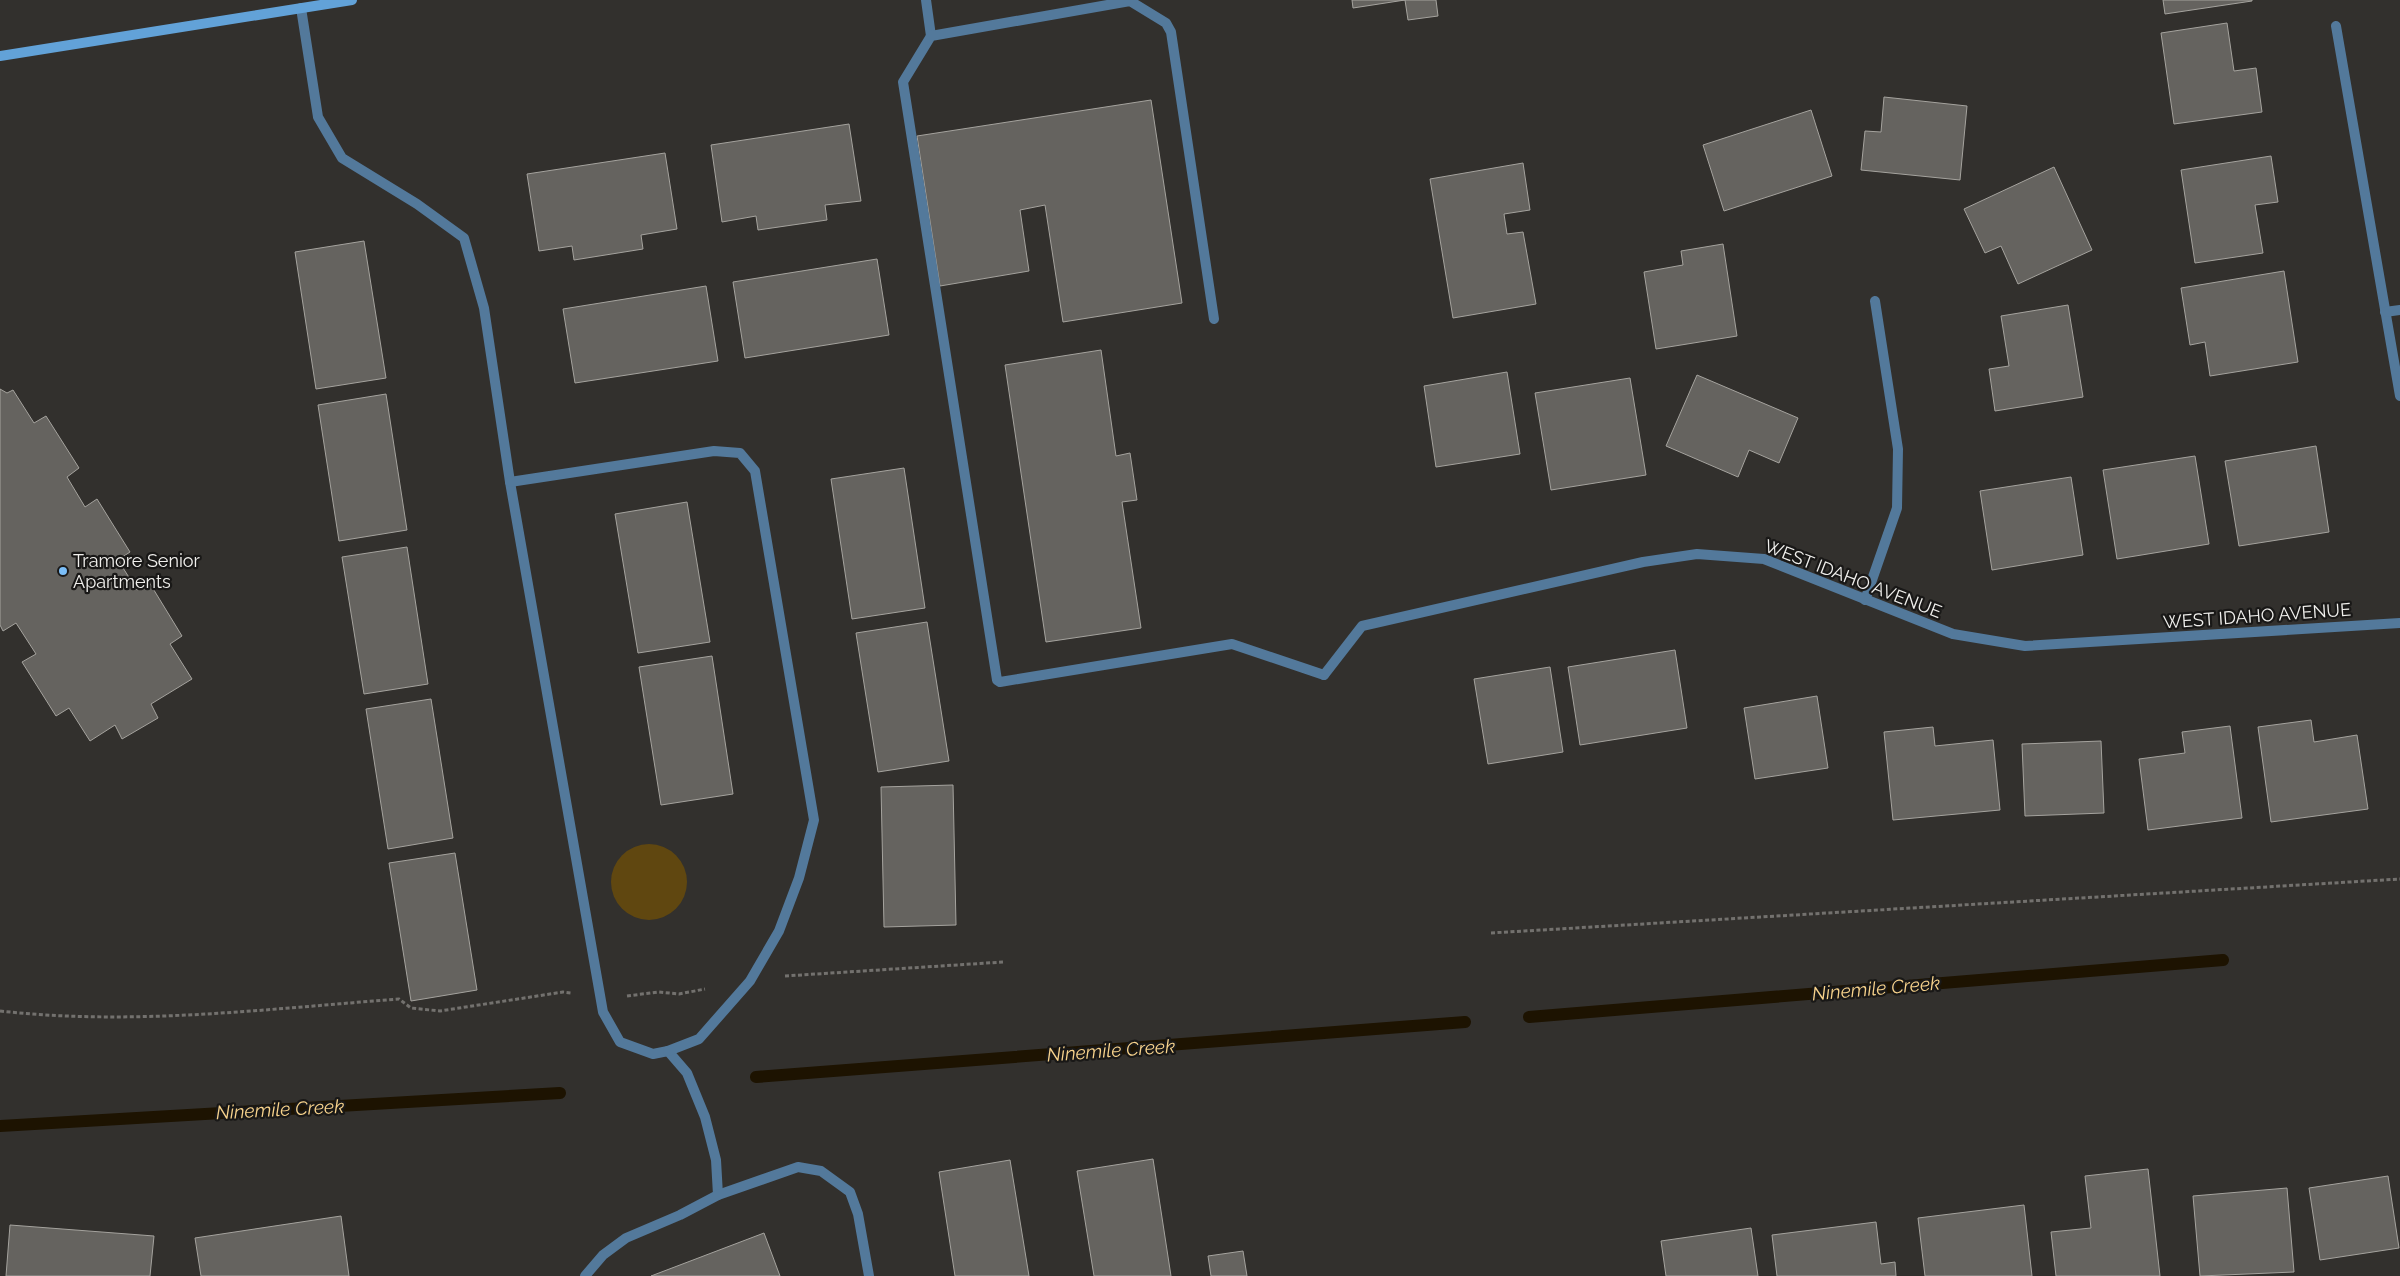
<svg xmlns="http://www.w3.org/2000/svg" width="2400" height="1276" viewBox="0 0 2400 1276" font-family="Raleway,sans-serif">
  <rect width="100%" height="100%" fill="#32302d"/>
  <circle fill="#604710" cx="649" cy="882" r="38"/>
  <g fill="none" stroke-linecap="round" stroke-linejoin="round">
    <g stroke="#1d1301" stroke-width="12">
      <polyline points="1529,1017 2223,960"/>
      <polyline points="756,1077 1465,1022"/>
      <polyline points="0,1126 560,1093"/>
    </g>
  </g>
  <g fill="#65635f" stroke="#a5a39e">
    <polygon points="1352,0 1436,0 1438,16 1408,20 1405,0 1353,8"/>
    <polygon points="2163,0 2252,0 2252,1 2165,14"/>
    <polygon points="2227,23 2234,71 2256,68 2262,112 2174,124 2161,33"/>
    <polygon points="1884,97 1967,106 1960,180 1861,170 1865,131 1881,132"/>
    <polygon points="1151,100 1182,303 1063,322 1045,205 1020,210 1029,271 940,286 917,136"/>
    <polygon points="1811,110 1832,176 1724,211 1703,145"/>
    <polygon points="849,124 861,201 825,205 827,220 758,230 756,216 722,222 711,145"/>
    <polygon points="665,153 677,229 641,235 643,249 574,260 572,246 539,251 527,174"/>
    <polygon points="2271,156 2278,202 2255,205 2263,253 2195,263 2181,170"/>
    <polygon points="1523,163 1530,210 1504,214 1507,234 1523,232 1536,304 1453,318 1430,179"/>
    <polygon points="2054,167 2092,250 2018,284 2001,246 1985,253 1964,209"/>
    <polygon points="364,241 386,378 316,389 295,252"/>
    <polygon points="1723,244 1737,336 1656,349 1644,272 1683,265 1681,251"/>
    <polygon points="877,259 889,335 745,358 733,282"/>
    <polygon points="2284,271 2298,362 2210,376 2205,342 2190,345 2181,288"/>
    <polygon points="706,286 718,361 575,383 563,309"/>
    <polygon points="2068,305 2083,397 1995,411 1989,369 2009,366 2001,316"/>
    <polygon points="1101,350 1116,456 1130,453 1137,500 1122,502 1141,628 1046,642 1005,365"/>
    <polygon points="1507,372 1520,454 1436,467 1424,386"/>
    <polygon points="1697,375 1798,418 1779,463 1749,450 1738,477 1666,446"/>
    <polygon points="1630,378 1646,475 1551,490 1535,393"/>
    <polygon points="0,389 7,393 13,390 34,423 46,416 79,468 67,477 85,507 97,499 130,552 118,560 137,590 149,582 182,636 170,644 192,679 151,704 158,718 122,739 115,725 90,741 69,708 56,716 22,662 36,654 16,623 3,631 0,625"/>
    <polygon points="386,394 407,530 339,541 318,405"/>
    <polygon points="2316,446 2329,532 2239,546 2225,461"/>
    <polygon points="2195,456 2209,544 2117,559 2103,470"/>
    <polygon points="904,468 925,608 852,619 831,479"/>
    <polygon points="2071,477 2083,555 1992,570 1980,491"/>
    <polygon points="687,502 710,642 638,653 615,514"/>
    <polygon points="407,547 428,684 364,694 342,557"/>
    <polygon points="927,622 949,761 878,772 856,633"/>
    <polygon points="1675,650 1687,728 1580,745 1568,667"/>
    <polygon points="712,656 733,794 661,805 639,667"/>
    <polygon points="1550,667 1563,752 1488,764 1474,679"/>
    <polygon points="1817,696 1828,768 1755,779 1744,708"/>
    <polygon points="431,699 453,838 388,849 366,709"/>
    <polygon points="2311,720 2314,742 2357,735 2368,809 2271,822 2258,727"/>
    <polygon points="2230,726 2242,818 2148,830 2139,759 2185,753 2182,732"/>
    <polygon points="1933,727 1935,746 1993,740 2000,810 1893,820 1884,732"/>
    <polygon points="2101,741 2104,813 2025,816 2022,744"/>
    <polygon points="953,785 956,925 884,927 881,787"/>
    <polygon points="455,853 477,990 411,1001 389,863"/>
    <polygon points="1153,1159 1171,1276 1094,1276 1077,1171"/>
    <polygon points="1010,1160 1029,1276 955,1276 939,1172"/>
    <polygon points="2148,1169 2160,1276 2056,1276 2051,1232 2091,1228 2085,1176"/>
    <polygon points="2388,1176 2399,1248 2320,1260 2309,1188"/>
    <polygon points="2287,1188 2294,1272 2200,1276 2193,1196"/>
    <polygon points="2024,1205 2032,1276 1925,1276 1918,1218"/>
    <polygon points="341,1216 349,1276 201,1276 195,1238"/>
    <polygon points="1876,1222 1881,1264 1895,1262 1896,1276 1777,1276 1772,1235"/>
    <polygon points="10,1225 154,1236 150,1276 6,1276"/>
    <polygon points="1751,1228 1758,1276 1666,1276 1661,1241"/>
    <polygon points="764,1233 780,1276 651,1276"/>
    <polygon points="1243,1251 1247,1276 1211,1276 1208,1256"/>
  </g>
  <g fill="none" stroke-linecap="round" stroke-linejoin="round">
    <g stroke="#73716e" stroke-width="3" stroke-dasharray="4 2.5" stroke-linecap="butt">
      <polyline points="1491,933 2400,879"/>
      <polyline points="785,976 1003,962"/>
      <polyline points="627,996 658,992 679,994 705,989"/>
      <path d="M0,1011C133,1026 266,1009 399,999L411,1008L440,1011L563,992L571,993"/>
    </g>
    <g stroke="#53799b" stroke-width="10">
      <polyline points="926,0 931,36"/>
      <polyline points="301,8 318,117 342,158 417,204 464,238 484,308 510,482 603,1012 620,1042 653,1054 668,1051 687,1073 705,1117 716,1160 718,1195"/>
      <polyline points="1214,319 1171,32 1166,23 1130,1 931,36 903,82 997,680 1000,682 1232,644 1324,675"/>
      <polyline points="510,482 714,451 740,453 755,471 814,820 799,878 779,931 750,981 699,1039 668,1051"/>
      <polyline points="585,1276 603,1255 626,1238 680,1215 718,1195 798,1167 821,1171 850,1192 858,1214 869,1276"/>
    </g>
    <g stroke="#53799b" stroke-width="10">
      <polyline points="2336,26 2400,396"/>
      <polyline points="2385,312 2400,310"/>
      <polyline points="1865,600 1897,508 1898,449 1875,301"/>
      <polyline points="1324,675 1362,626 1643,562 1697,554 1764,559 1953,634 2025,646 2400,623"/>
    </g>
    <polyline stroke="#62a2d8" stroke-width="10" points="0,56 352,0"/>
  </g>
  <circle fill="#7bbef8" stroke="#191817" stroke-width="2" cx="63" cy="571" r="5"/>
  <g text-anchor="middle" stroke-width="4.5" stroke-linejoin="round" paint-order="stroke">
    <g font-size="18" fill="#f1f0ed" stroke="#191817" text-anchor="start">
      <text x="73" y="567">Tramore Senior<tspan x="73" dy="21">Apartments</tspan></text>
    </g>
    <g font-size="18" fill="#f1f0ed" stroke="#191817">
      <text transform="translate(1853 579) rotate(21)" y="6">WEST IDAHO AVENUE</text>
      <text transform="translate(2257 616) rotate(-4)" y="6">WEST IDAHO AVENUE</text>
    </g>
    <g font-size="19" font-style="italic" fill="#f8d38c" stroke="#191817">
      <text transform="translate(1876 988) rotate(-5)" y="7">Ninemile Creek</text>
      <text transform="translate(1111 1050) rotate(-4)" y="7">Ninemile Creek</text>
      <text transform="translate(280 1109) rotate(-3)" y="7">Ninemile Creek</text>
    </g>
  </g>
</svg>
